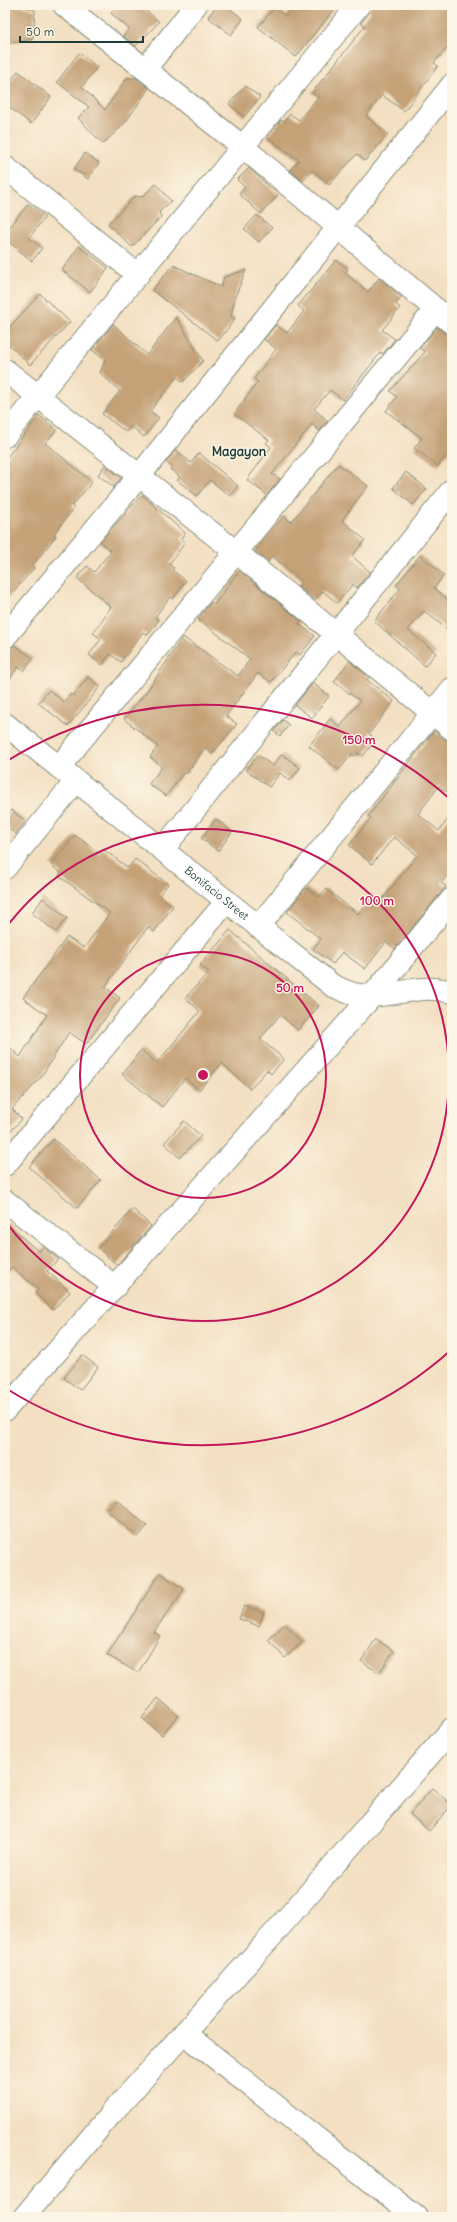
<svg xmlns="http://www.w3.org/2000/svg" width="457" height="2222" viewBox="0 0 457 2222" font-family="Delius,sans-serif">
  <rect width="100%" height="100%" fill="#fcf5e5"/>
  <filter id="ink" filterUnits="userSpaceOnUse"><feTurbulence type="fractalNoise" baseFrequency=".025" numOctaves="2"/><feDisplacementMap in="SourceGraphic" scale="8" xChannelSelector="R" yChannelSelector="G"/><feConvolveMatrix kernelMatrix="1 2 1 2 8 2 1 2 1" color-interpolation-filters="sRGB"/></filter>
  <filter id="wash" filterUnits="userSpaceOnUse"><feTurbulence type="fractalNoise" baseFrequency=".012" numOctaves="4" result="noise"/><feDisplacementMap in="SourceGraphic" scale="16" xChannelSelector="R" yChannelSelector="G"/><feGaussianBlur stdDeviation="0.9" result="paint"/><feColorMatrix in="noise" values="0 0 0 0 0 0 0 0 0 0 0 0 0 0 0 0 0 1.4 0 .05"/><feComposite in="paint" operator="in"/></filter>
  <g filter="url(#wash)">
    <rect width="100%" height="100%" fill="#f3dfc1"/>
    <g id="blocks">
      <g fill="#c4a177">
        <polygon points="9,5 18,5 35,10 33,39 5,44 5,8"/>
        <polygon points="118,5 140,5 159,22 136,46 123,36 129,29 111,13"/>
        <polygon points="217,5 225,5 243,19 231,35 208,17"/>
        <polygon points="295,5 337,5 296,57 258,27 275,7 286,16"/>
        <polygon points="371,5 452,5 452,42 434,63 438,66 404,111 382,95 366,116 388,134 365,161 357,154 329,185 313,170 303,181 290,170 299,160 267,137 281,120 284,122 290,114 299,120 318,97 312,93 365,26 361,23 369,13"/>
        <polygon points="79,53 97,67 82,87 105,110 127,78 136,78 149,88 125,123 103,144 78,118 89,107 57,82"/>
        <polygon points="18,71 51,97 31,124 5,104 5,88"/>
        <polygon points="245,86 260,97 244,117 229,104"/>
        <polygon points="85,153 99,163 88,179 74,169"/>
        <polygon points="249,168 278,195 261,214 239,194 245,187 237,180"/>
        <polygon points="156,184 171,201 159,212 161,217 132,247 108,224 135,196 142,197"/>
        <polygon points="28,204 45,217 29,238 42,248 32,261 5,239 5,233"/>
        <polygon points="257,215 272,228 259,242 244,229"/>
        <polygon points="79,246 108,268 90,292 62,270"/>
        <polygon points="336,260 348,269 345,273 368,292 379,278 401,297 396,304 400,308 382,330 395,339 383,354 381,352 343,400 330,390 314,409 328,421 319,431 312,424 272,474 280,479 267,495 247,480 271,447 266,443 269,440 234,414 258,382 254,379 276,349 264,339 276,325 287,333 304,311 298,306"/>
        <polygon points="173,265 221,287 224,277 246,270 235,297 231,316 235,319 218,341 152,290"/>
        <polygon points="40,294 70,322 30,365 5,341 5,332"/>
        <polygon points="176,317 203,361 183,382 177,377 150,411 159,418 144,437 131,426 126,432 102,414 120,391 100,373 105,360 92,350 113,324 147,355"/>
        <polygon points="437,327 444,333 452,335 452,448 438,466 414,448 422,438 386,411 397,397 390,391 425,352 420,348"/>
        <polygon points="39,415 57,430 45,443 92,482 72,506 74,508 54,534 56,536 32,566 34,568 5,601 5,460"/>
        <polygon points="176,450 191,463 199,453 238,486 230,496 210,480 197,496 177,480 180,477 170,469 172,467 166,462"/>
        <polygon points="338,464 368,486 342,520 365,540 352,556 370,572 357,588 353,584 337,603 323,591 315,600 298,586 302,581 272,556 268,562 255,551 284,516 291,522"/>
        <polygon points="105,465 121,478 114,487 98,475"/>
        <polygon points="406,472 427,489 413,505 393,488"/>
        <polygon points="142,495 185,533 181,539 185,543 169,564 174,568 172,570 186,581 173,599 170,597 155,617 159,620 148,635 143,632 121,662 110,654 102,665 89,655 101,639 93,633 111,607 77,578 87,566 94,572 111,551 100,542"/>
        <polygon points="420,555 444,575 434,588 452,603 452,633 424,611 408,630 436,653 425,666 374,621 400,589 396,585"/>
        <polygon points="239,571 301,621 299,624 315,636 300,655 296,652 271,682 258,673 226,716 237,724 212,754 205,748 186,774 184,772 166,796 149,784 162,767 150,757 158,746 124,719 147,691 183,637 238,676 250,659 198,619 211,602 214,605"/>
        <polygon points="15,645 33,658 24,671 18,667 5,686 5,658"/>
        <polygon points="349,661 369,677 367,680 394,701 369,734 376,739 363,756 358,753 355,756 352,754 339,770 309,746 330,719 340,727 360,701 334,682"/>
        <polygon points="88,677 100,687 68,726 38,703 49,690 64,702 71,694 73,696"/>
        <polygon points="313,683 329,696 312,718 295,705"/>
        <polygon points="283,720 289,725 280,736 274,731"/>
        <polygon points="434,731 444,739 452,741 452,796 439,786 418,814 439,831 452,814 452,870 441,883 446,886 395,949 386,942 365,969 342,952 333,964 313,949 321,939 287,912 306,888 319,897 326,889 358,914 372,896 380,902 417,855 394,837 372,864 349,845 371,818 368,816"/>
        <polygon points="282,754 300,768 290,781 280,773 269,787 246,770 258,755 273,766"/>
        <polygon points="11,810 26,821 16,834 5,826 5,818"/>
        <polygon points="216,819 232,832 218,851 201,838"/>
        <polygon points="75,835 100,854 103,849 128,868 135,859 168,884 159,895 173,906 154,932 148,927 105,987 120,998 86,1044 69,1032 41,1077 12,1109 22,1119 5,1137 5,1043 20,1057 47,1015 23,998 67,937 84,948 110,913 59,876 61,873 51,865"/>
        <polygon points="43,898 67,918 56,932 32,913"/>
        <polygon points="230,930 319,1006 298,1030 280,1015 260,1039 284,1059 271,1074 267,1070 250,1089 222,1063 199,1090 185,1078 162,1107 122,1074 141,1050 157,1063 200,1011 185,998 209,972 200,965"/>
        <polygon points="184,1121 201,1136 180,1158 164,1143"/>
        <polygon points="53,1139 101,1180 77,1208 29,1167"/>
        <polygon points="133,1209 151,1226 117,1265 98,1248"/>
        <polygon points="5,1222 39,1252 43,1247 58,1259 47,1271 70,1292 53,1310 35,1293 38,1289 12,1267 5,1275"/>
        <polygon points="82,1355 98,1367 80,1390 64,1378"/>
        <polygon points="117,1500 147,1526 138,1537 107,1511"/>
        <polygon points="160,1573 184,1589 154,1632 160,1636 138,1673 107,1655"/>
        <polygon points="244,1606 264,1612 259,1626 239,1619"/>
        <polygon points="285,1624 302,1642 285,1658 268,1640"/>
        <polygon points="376,1639 394,1651 379,1673 361,1661"/>
        <polygon points="158,1698 178,1715 162,1735 142,1718"/>
        <polygon points="432,1788 452,1805 429,1831 410,1814"/>
      </g>
    </g>
  </g>
  <g filter="url(#ink)">
    <use href="#blocks" fill-opacity="0" stroke="#898e7a" stroke-width="1"/>
    <g fill="none" stroke-linecap="round" stroke-linejoin="round">
      <defs>
        <g id="minor">
          <polyline points="64,5 243,147 452,323"/>
          <polyline points="145,69 196,5"/>
          <polyline points="5,167 138,275"/>
          <polyline points="5,370 236,552 452,729"/>
          <polyline points="5,436 359,5"/>
          <polyline points="5,637 140,475 452,85"/>
          <path id="s1" d="M5,724L333,986C341,989 350,994 359,995C393,999 416,982 452,992"/>
          <polyline points="59,767 436,309"/>
          <polyline points="163,849 452,490"/>
          <polyline points="5,868 76,781"/>
          <polyline points="258,927 452,689"/>
          <polyline points="5,1165 227,901"/>
          <polyline points="5,1201 115,1287"/>
          <polyline points="5,1410 372,996 452,899"/>
          <polyline points="184,2033 416,2217"/>
          <polyline points="24,2217 110,2115 270,1938 452,1729"/>
        </g>
      </defs>
      <use href="#minor" stroke="#898e7a" stroke-width="24"/>
      <use href="#minor" stroke="#fff" stroke-width="22"/>
    </g>
  </g>
  <g fill="none" stroke="#c2185b" stroke-width="2">
    <circle cx="203" cy="1075" r="123"/>
    <path d="M5 929A246 246 0 1 1 5 1221"/>
    <path d="M451 1350A370 370 0 0 1 7 1389M7 761A370 370 0 0 1 451 800"/>
  </g>
  <g text-anchor="middle" stroke-width="3" stroke-linejoin="round" paint-order="stroke">
    <g font-size="11" fill="#1f3d34" stroke="#fcf5e5">
      <text dy="4" stroke="none"><textPath href="#s1" startOffset="271">Bonifacio Street</textPath></text>
    </g>
    <g font-size="13" font-weight="bold" fill="#1f3d34" stroke="#fcf5e5">
      <text x="239" y="456">Magayon</text>
    </g>
  </g>
  <circle cx="203" cy="1075" r="6" fill="#c2185b" stroke="#fcf5e5" stroke-width="2"/>
  <g font-size="12" text-anchor="middle" font-weight="bold" fill="#c2185b" stroke="#fcf5e5" stroke-width="3" stroke-linejoin="round" paint-order="stroke">
    <text x="359" y="744">150 m</text>
    <text x="377" y="905">100 m</text>
    <text x="290" y="992">50 m</text>
  </g>
  <rect width="457" height="2222" fill="none" stroke="#fcf5e5" stroke-width="20"/>
  <path d="M20 36v6h123v-6" fill="none" stroke="#1f3d34" stroke-width="2"/>
  <text x="26" y="36" font-size="12" fill="#1f3d34" stroke="#fcf5e5" stroke-width="3" paint-order="stroke">50 m</text>
</svg>
